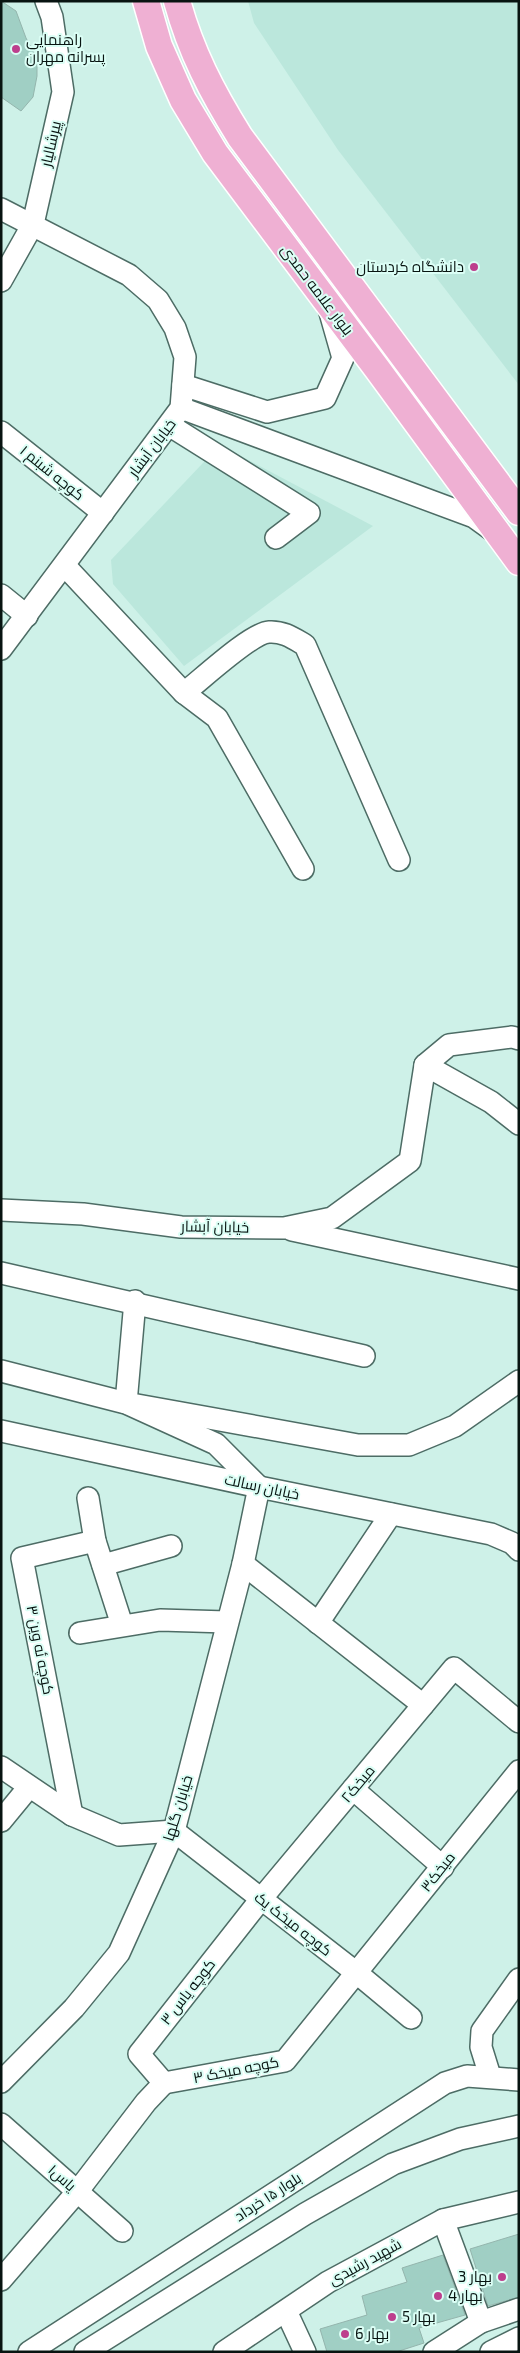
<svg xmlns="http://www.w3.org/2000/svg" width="520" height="2353" viewBox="0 0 520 2353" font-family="'Exo 2',Cairo,sans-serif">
  <rect width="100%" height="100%" fill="#cef1e8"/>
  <g fill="#bbe7dc">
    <polygon points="248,1 519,1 519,385 338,150 254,23"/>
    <polygon points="220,445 373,526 184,666 113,584 111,560"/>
  </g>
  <g fill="#a0cfc4" stroke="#94b5ad">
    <polygon points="1,1 16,11 26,38 37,59 37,76 33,97 21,111 1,97"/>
    <polygon points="519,2234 519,2297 488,2306 470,2249"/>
    <polygon points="443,2255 465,2315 419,2328 424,2343 396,2352 327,2352 320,2329 367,2315 362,2296 407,2282 402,2268"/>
  </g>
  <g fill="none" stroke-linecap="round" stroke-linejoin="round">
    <defs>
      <g id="minor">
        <polyline points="1,209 129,275 158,300 175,328 185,357 181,408 1,649"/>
        <polyline points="1,281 33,224 63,92 52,17 46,1"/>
        <polyline points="183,385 267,412 325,398 343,358 329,309"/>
        <polyline points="181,408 474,517 492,530"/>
        <polyline points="169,425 309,513 276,538"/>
        <polyline points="1,432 103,513"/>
        <path d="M65,566L184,693C201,680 251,633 269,632C283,631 293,638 305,645L399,860"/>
        <polyline points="1,595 27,616"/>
        <polyline points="184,693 217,718 303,869"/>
        <polyline points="425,1065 491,1102 519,1124"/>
        <polyline points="1,1210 83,1214 181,1227 284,1228 332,1218 410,1161 425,1065 449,1045 512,1037 519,1039"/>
        <polyline points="292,1230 519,1279"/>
        <polyline points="1,1273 364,1356"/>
        <polyline points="135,1301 126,1403 358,1445 409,1445 455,1426 519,1381"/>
        <polyline points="1,1371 126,1403 216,1444 259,1487 243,1564 174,1831 119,1953 74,2008 1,2082"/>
        <polyline points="1,1431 259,1487 491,1534 512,1543 519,1550"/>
        <polyline points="88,1498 95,1541 122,1625"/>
        <polyline points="243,1564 423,1705"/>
        <polyline points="103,1565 171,1546"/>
        <polyline points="318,1623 391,1514"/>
        <polyline points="80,1633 160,1620 227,1622"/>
        <polyline points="1,1767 72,1815 119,1835 174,1831 358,1974 411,2018"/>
        <polyline points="353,1789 443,1867"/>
        <polyline points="72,1815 22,1558 95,1541"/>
        <polyline points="1,1821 29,1787"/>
        <polyline points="490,2076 481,2047 482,2031 519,1979"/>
        <polyline points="164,2083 139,2054 261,1899 454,1668 519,1722"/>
        <polyline points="164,2083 285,2061 519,1771"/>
        <polyline points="1,2124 122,2231"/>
        <polyline points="443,2220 481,2322"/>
        <polyline points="1,2280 77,2192 146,2102 164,2083"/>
        <polyline points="286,2311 305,2352"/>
        <polyline points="29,2352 445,2083 467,2076 519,2080"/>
        <polyline points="85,2352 305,2214 393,2164 460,2139 519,2126"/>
        <polyline points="224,2352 328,2282 443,2220 519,2202"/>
        <polyline points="434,2352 481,2322 519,2309"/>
        <polyline points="491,2352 519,2338"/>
      </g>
      <g id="major">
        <polyline points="146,1 159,46 183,100 215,153 378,370 519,562"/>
        <path d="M177,1C191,52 212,92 240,137L519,512"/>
      </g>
    </defs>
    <use href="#minor" stroke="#4d6c65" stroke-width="24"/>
    <use href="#major" stroke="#fff" stroke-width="29"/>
    <use href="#minor" stroke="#fff" stroke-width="21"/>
    <use href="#major" stroke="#efb0d3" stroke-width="26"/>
  </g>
  <g fill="#bd3f8d" stroke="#dbfef5" stroke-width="2">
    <circle cx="16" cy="49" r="5"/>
    <circle cx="474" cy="267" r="5"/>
    <circle cx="502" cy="2277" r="5"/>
    <circle cx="438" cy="2296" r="5"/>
    <circle cx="392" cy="2317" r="5"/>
    <circle cx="345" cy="2334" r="5"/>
  </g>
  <g text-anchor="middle" stroke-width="4" stroke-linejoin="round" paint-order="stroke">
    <g font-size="15" fill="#081411" stroke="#dbfef5" text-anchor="start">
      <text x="26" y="45">راهنمایی<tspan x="26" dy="17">پسرانه مهران</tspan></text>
      <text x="464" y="272" text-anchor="end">دانشگاه کردستان</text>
      <text x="492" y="2282" text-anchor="end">بهار 3</text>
      <text x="448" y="2301">بهار 4</text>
      <text x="402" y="2322">بهار 5</text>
      <text x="355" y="2339">بهار 6</text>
    </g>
    <g font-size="15" fill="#081411" stroke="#dbfef5">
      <text transform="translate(51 144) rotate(-77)" y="5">پیرشالیار</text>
      <text transform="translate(317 290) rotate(53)" y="5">بلوار علامه حمدی</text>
      <text transform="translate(152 448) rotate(-53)" y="5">خیابان آبشار</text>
      <text transform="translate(52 473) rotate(39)" y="5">کوچه شبنم ۱</text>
      <text transform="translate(215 1227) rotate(1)" y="5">خیابان آبشار</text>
      <text transform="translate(262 1487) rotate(12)" y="5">خیابان رسالت</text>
      <text transform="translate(40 1650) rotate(79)" y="5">کوچه ئه وین ۳</text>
      <text transform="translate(358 1784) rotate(-50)" y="5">میخک۲</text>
      <text transform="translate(178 1808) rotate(-73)" y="5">خیابان گلها</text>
      <text transform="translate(438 1872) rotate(-52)" y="5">میخک۳</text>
      <text transform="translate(293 1924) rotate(38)" y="5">کوچه میخک یک</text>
      <text transform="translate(188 1992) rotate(-52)" y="5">کوچه یاس ۳</text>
      <text transform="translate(236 2070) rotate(-11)" y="5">کوچه میخک ۳</text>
      <text transform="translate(62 2178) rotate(42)" y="5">یاس۱</text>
      <text transform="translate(268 2197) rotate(-33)" y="5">بلوار ۱۵ خرداد</text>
      <text transform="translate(365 2262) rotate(-29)" y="5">شهید رشیدی</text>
    </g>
  </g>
  <rect width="520" height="2353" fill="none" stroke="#081411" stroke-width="5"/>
</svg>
